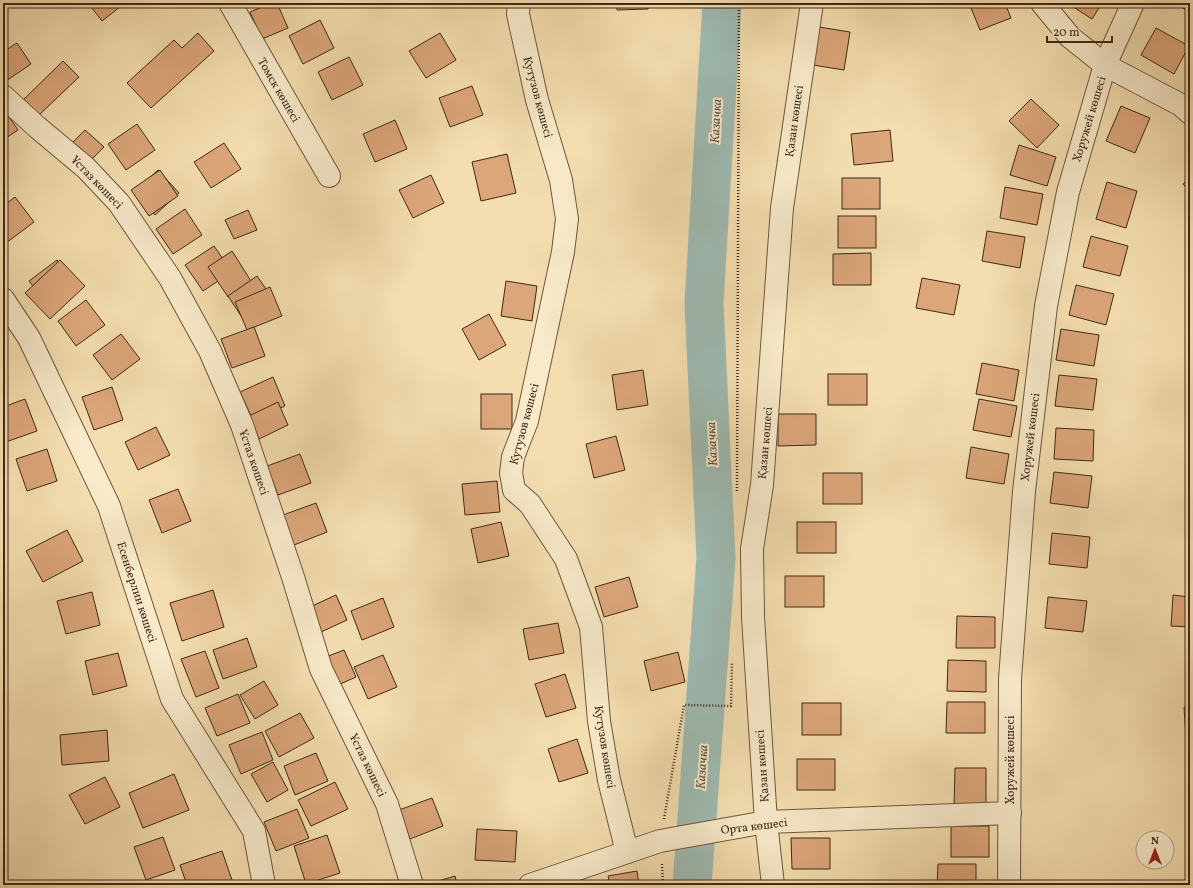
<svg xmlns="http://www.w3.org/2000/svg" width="1193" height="888" viewBox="0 0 1193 888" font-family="Vollkorn,serif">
  <rect width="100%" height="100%" fill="#f4deaf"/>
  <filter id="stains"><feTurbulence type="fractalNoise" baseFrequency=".005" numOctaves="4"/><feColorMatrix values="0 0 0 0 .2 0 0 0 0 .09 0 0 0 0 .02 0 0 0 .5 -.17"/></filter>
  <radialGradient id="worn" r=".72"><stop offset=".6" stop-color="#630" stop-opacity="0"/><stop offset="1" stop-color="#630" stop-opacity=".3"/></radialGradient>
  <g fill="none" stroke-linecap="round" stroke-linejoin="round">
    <polyline stroke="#9ebbb3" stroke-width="39" points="692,885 716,558 704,303 722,3"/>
  </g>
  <g fill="#dba67a" stroke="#412816">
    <polygon points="88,3 125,3 102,21"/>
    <polygon points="271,3 277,3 288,28 262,39 250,12"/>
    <polygon points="617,3 648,3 648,9 617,10"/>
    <polygon points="969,3 1005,3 1011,18 980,30"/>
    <polygon points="1067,3 1102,3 1092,19"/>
    <polygon points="1174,3 1190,3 1190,12"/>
    <polygon points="320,20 334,48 303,64 289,36"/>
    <polygon points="819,27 850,32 844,70 813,65"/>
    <polygon points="1156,28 1189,46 1174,74 1141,55"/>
    <polygon points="198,33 214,51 151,108 127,83 174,40 182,48"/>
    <polygon points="440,33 456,60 426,78 409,51"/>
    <polygon points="17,43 31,64 6,81 3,76 3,52"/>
    <polygon points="349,57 363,85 332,100 318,72"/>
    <polygon points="63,61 79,77 37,117 21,102"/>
    <polygon points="472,86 483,115 450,127 439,98"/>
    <polygon points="1031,99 1059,125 1037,148 1009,121"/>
    <polygon points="1121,106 1150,118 1135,153 1106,141"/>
    <polygon points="3,108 18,130 3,140"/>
    <polygon points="395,120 407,149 375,162 363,134"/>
    <polygon points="137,124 155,150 126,170 108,144"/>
    <polygon points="85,130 104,147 89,162 70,145"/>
    <polygon points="890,130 893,161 854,165 851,134"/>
    <polygon points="224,143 241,169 211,188 194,162"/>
    <polygon points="1019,145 1056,157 1047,186 1010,175"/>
    <polygon points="507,154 516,193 481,201 472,162"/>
    <polygon points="158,170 179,193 155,215 134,192"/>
    <polygon points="160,170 178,196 149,216 131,190"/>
    <polygon points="431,175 444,203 413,218 399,190"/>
    <rect x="842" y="178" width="38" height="31"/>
    <polygon points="1190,178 1190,192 1183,184"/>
    <polygon points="1107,182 1137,191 1126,228 1096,219"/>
    <polygon points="1005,187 1043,194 1037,225 1000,218"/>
    <polygon points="15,197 34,222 6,243 3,240 3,206"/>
    <polygon points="185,209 202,235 173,254 156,229"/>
    <polygon points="248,210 257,230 234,239 225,220"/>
    <rect x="838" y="216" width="38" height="32"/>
    <polygon points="987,231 1025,237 1020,268 982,261"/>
    <polygon points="1091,236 1128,246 1120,276 1083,267"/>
    <polygon points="214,246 232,272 203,291 185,265"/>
    <polygon points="232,251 251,281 228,297 208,267"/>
    <polygon points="871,253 871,285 833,285 833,254"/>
    <polygon points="57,260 76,286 48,306 29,281"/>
    <polygon points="60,260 85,286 50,319 25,293"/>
    <polygon points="257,276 275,302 245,322 228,296"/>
    <polygon points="922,278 960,285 954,315 916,308"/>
    <polygon points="506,281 537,286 532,321 501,316"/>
    <polygon points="1076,285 1114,294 1106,325 1069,315"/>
    <polygon points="270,287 282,316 247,330 235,302"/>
    <polygon points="86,300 105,325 76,346 58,321"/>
    <polygon points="489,314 506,345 479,360 462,329"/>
    <polygon points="254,327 265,356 232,368 221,339"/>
    <polygon points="1061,329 1099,335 1094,366 1056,360"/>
    <polygon points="121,334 140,359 112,380 93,355"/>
    <polygon points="982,363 1019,370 1014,401 976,394"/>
    <polygon points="643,370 648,405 617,410 612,375"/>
    <rect x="828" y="374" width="39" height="31"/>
    <polygon points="1059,375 1097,379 1093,410 1055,406"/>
    <polygon points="273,377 285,406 253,420 240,392"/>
    <polygon points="112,387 123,420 94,430 82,397"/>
    <rect x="481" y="394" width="31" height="35"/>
    <polygon points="25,399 37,431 3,443 3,407"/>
    <polygon points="979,399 1017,406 1011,437 973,430"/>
    <polygon points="278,402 288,425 259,439 249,416"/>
    <polygon points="778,414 816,414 816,445 778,446"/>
    <polygon points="156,427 170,455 138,470 125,442"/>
    <polygon points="1056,428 1094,430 1093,461 1054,459"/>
    <polygon points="616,436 625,470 594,478 586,444"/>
    <polygon points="971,447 1009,454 1004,484 966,478"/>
    <polygon points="47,449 57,481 27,491 16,459"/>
    <polygon points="300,454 311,483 278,495 267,466"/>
    <polygon points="1054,472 1092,476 1088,508 1050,503"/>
    <rect x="823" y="473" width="39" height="31"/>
    <polygon points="497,481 500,512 465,515 462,484"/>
    <polygon points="178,489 191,521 162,533 149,500"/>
    <polygon points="316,503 327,532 294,545 283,515"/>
    <polygon points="501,522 509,556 478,563 471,529"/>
    <rect x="797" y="522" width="39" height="31"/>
    <polygon points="67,530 83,561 43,582 26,551"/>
    <polygon points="1052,533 1090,537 1087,568 1049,564"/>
    <rect x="785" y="576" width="39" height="31"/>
    <polygon points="629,577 638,607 604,617 595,587"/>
    <polygon points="213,590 224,627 182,641 170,603"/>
    <polygon points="92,592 100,625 66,634 57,601"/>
    <polygon points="336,595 347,620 321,632 310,607"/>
    <polygon points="1173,595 1190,597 1190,627 1171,626"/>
    <polygon points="1048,597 1087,601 1083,632 1045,628"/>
    <polygon points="383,598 394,627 362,640 351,611"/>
    <polygon points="957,616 995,617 995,648 956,648"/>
    <polygon points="558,623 564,653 529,660 523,629"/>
    <polygon points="247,638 257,667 223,679 213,650"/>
    <polygon points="344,650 356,677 338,685 326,657"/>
    <polygon points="205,651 219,688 196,697 181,659"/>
    <polygon points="678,652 685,682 651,691 644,661"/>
    <polygon points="118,653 127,686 93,695 85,661"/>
    <polygon points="383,655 397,687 368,699 354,667"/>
    <polygon points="948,660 986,661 986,692 947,691"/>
    <polygon points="565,674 576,708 546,717 535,684"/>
    <polygon points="264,681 278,705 255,719 240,695"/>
    <polygon points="238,694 250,723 217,736 205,708"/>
    <polygon points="947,702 985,702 985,733 946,733"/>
    <rect x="802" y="703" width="39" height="32"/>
    <polygon points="1184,707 1190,707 1190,738 1186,738"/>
    <polygon points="300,713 314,738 279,757 265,731"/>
    <polygon points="107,730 109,761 62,765 60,735"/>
    <polygon points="262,732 273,760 241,774 229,745"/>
    <polygon points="577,739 588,773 559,782 548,749"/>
    <polygon points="316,753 328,781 295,795 284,766"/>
    <rect x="797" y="759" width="38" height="31"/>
    <polygon points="273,762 288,790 267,802 251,774"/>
    <polygon points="955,768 986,768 986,806 954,806"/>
    <polygon points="174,774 189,810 143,828 129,793"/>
    <polygon points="105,777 120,807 85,824 69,795"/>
    <polygon points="335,782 348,809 311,826 298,800"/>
    <polygon points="432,798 443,826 410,839 399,810"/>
    <polygon points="297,809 309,838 276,851 264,822"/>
    <rect x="951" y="826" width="38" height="31"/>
    <polygon points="477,829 517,831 515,862 475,860"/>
    <polygon points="327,835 340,873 306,884 294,846"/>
    <polygon points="163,837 175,870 146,880 134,847"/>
    <polygon points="791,838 830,838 830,869 792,869"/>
    <polygon points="222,851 233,883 226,885 187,885 180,865"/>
    <polygon points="938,864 976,864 976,885 937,885"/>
    <polygon points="637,871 639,885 610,885 608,876"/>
    <polygon points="455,876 457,885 425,885"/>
  </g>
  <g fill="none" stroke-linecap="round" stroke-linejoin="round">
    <defs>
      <g id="minor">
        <polyline points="230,3 329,176"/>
        <polyline points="519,3 518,14 537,100 561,180 567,219 563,252 527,421 513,457 511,473 514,490 530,504 566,559 591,627 599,721 609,780 627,852"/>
        <polyline points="1042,3 1070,37 1105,65 1181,105 1190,113"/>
        <polyline points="3,96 37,127 86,168 119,203 170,278 210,351 242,425 293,577 321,669 387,804 412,885"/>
        <polyline points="3,299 29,338 109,506 172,699 254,831 264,885"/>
        <polyline points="530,885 660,841 766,822 1010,813"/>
        <polyline points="773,885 766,822 753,617 752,549 762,485 782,208 812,3"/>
        <polyline points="1009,885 1010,679 1024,491 1046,306 1068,192 1105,65 1133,3"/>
      </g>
    </defs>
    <use href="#minor" stroke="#6e563c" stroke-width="24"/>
    <g stroke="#412816" stroke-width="2.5" stroke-dasharray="1 2" stroke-linecap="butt">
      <polyline points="737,491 739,3"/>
      <polyline points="664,819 684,705 731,706 732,663"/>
      <polyline points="662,864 663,885"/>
    </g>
    <use href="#minor" stroke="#f8eacb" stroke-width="22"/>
  </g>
  <g text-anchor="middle" stroke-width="4" stroke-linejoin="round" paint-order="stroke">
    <g font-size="12" fill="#412816" stroke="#f8eacb">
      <text transform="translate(279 90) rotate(60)" y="4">Томск көшесі</text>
      <text transform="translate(538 97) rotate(75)" y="4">Кутузов көшесі</text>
      <text transform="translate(1089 119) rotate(-73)" y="4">Хоружей көшесі</text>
      <text transform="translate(794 121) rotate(-82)" y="4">Қазан көшесі</text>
      <text transform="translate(97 182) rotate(46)" y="4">Ұстаз көшесі</text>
      <text transform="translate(524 424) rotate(-75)" y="4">Кутузов көшесі</text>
      <text transform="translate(1030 437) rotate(-83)" y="4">Хоружей көшесі</text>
      <text transform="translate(765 443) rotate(-85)" y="4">Қазан көшесі</text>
      <text transform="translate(254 462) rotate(71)" y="4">Ұстаз көшесі</text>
      <text transform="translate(137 592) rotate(72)" y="4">Есенберлин көшесі</text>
      <text transform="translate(605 747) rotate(81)" y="4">Кутузов көшесі</text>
      <text transform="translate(1010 760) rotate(-90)" y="4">Хоружей көшесі</text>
      <text transform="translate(368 765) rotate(64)" y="4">Ұстаз көшесі</text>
      <text transform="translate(762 766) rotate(-94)" y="4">Қазан көшесі</text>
      <text transform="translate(754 826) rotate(-7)" y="4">Орта көшесі</text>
    </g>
    <g font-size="13" font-style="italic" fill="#584d3d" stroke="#f8eacb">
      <text transform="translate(715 121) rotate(-87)" y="5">Казачка</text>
      <text transform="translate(711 444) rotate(-93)" y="5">Казачка</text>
      <text transform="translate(701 767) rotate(-86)" y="5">Казачка</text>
    </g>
  </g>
  <rect width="1193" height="888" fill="none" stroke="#f4deaf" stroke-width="16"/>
  <rect x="4" y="4" width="1185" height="880" fill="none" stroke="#412816" stroke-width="2"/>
  <rect x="8" y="8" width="1177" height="872" fill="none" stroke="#412816"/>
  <g transform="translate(1155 850)"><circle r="19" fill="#f8eacb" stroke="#af9c83"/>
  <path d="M0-3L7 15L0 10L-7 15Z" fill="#8f2418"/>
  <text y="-6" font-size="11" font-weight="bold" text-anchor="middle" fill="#412816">N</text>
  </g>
  <path d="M1047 36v6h65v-6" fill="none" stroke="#412816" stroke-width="2"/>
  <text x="1053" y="36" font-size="12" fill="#412816" stroke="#f8eacb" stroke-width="3" paint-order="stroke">20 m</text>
  <rect width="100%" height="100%" filter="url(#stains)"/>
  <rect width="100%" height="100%" fill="url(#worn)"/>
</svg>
